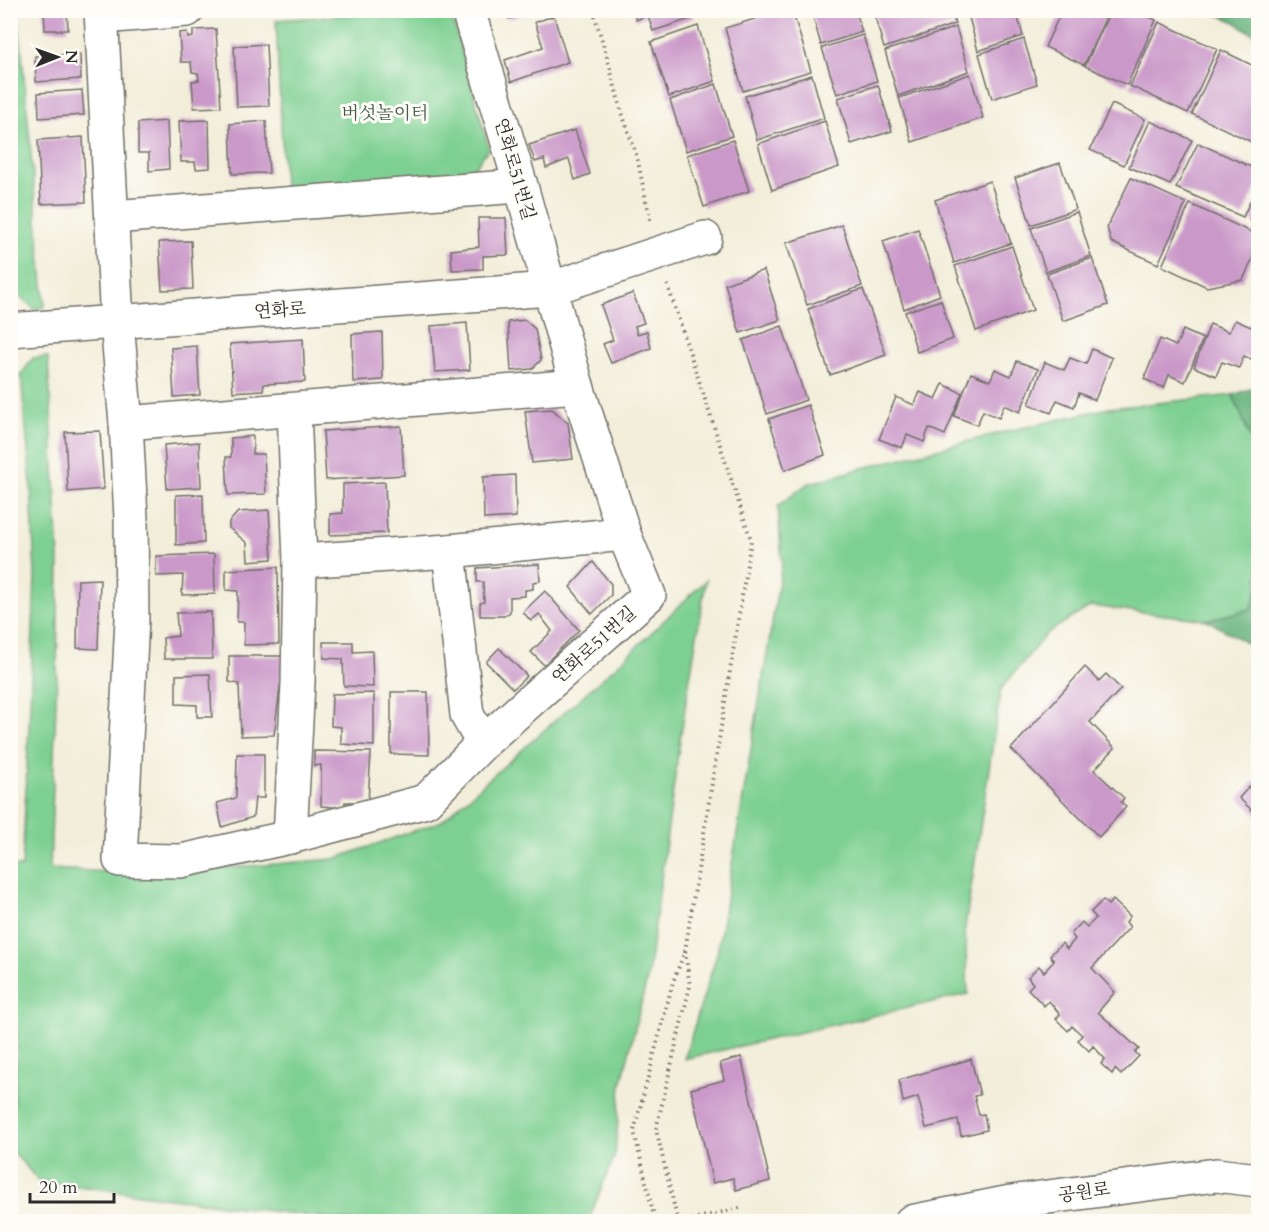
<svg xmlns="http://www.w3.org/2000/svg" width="1269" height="1232" viewBox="0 0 1269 1232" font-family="Cardo,'Noto Serif KR',serif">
  <rect width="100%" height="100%" fill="#fdfcf7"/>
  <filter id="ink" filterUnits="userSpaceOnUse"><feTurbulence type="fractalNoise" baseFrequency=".0167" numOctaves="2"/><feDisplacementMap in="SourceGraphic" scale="12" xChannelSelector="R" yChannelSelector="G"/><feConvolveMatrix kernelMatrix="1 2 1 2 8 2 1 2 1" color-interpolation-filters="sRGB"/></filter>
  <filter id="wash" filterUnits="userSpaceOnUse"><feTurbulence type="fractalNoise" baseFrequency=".008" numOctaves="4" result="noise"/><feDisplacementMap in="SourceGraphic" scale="24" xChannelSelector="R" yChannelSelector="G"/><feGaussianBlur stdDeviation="1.35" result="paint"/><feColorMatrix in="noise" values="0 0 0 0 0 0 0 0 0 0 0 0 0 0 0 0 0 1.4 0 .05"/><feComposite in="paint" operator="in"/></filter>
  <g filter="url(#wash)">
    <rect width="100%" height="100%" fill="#f3eeda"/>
    <g fill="#7ed092" stroke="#547e5e" stroke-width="1.5">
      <polygon points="10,11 18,11 45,307 34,309 14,291 10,249"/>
      <polygon points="410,11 441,11 453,21 489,148 471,172 284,188 276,20"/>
      <polygon points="48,357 59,559 57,674 50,869 155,874 334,859 442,821 623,660 706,580 680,739 648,975 621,1085 615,1155 588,1221 349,1221 39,1181 11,1150 18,1030 10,1031 10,867 22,867 30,706 35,576 31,484 21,375 33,358"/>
      <polygon points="1233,395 1258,457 1258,587 1251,609 1207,620 1091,606 1047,633 1001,689 965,927 968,994 684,1059 717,954 782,563 778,506 807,484 863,468 1008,431 1109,408"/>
    </g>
    <g fill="#66b27c" stroke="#486e54" stroke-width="1.5">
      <polygon points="1209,11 1258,11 1258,37 1233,21"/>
      <polygon points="1258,386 1258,457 1233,395"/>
      <polygon points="1258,587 1258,650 1207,620 1251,609"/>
    </g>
    <g id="blocks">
      <g fill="#ca99c9">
        <polygon points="44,10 67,10 68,30 45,30"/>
        <polygon points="506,10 533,10 533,11 509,19"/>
        <polygon points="633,10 691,10 693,18 653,31 648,15 636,20"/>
        <polygon points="784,10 792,10 811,71 743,91 725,28"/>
        <polygon points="811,10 855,10 862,32 821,45"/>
        <polygon points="873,10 951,10 955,24 884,48"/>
        <polygon points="967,10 1016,10 1023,36 978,51"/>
        <polygon points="1062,10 1109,10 1084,65 1045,47"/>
        <polygon points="1111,10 1134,10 1156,20 1127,85 1085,66"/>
        <polygon points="554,16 568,62 511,82 505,60 543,47 535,22"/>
        <polygon points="1159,22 1217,49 1188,113 1130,86"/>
        <polygon points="698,26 715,81 669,97 651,42"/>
        <polygon points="956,27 969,71 898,96 885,51"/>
        <polygon points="216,29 221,107 194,108 192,81 199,80 198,73 192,72 191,62 181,62 179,33 187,32 188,38 193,37 193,30"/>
        <polygon points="863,35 877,81 837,94 822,48"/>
        <polygon points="1024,39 1037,84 992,99 979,54"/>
        <polygon points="266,44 269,106 237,107 234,46"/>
        <polygon points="1221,50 1258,68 1258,134 1254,143 1192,114"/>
        <polygon points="80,54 81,79 36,82 35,56"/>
        <polygon points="970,74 983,118 912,142 899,98"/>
        <polygon points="812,75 824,118 757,140 745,96"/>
        <polygon points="716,84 732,136 686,151 670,100"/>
        <polygon points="878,85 892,131 851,144 838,98"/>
        <polygon points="82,90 84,115 39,118 38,93"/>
        <polygon points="1112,104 1145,119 1124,165 1090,150"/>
        <polygon points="209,120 210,168 196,169 195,162 181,162 179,121"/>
        <polygon points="167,121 169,169 149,171 149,153 138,153 138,123"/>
        <polygon points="266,121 269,173 232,174 230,124"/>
        <polygon points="825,121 839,167 772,190 758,144"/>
        <polygon points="1150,121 1192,140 1170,185 1129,167"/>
        <polygon points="575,130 590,174 575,180 569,159 546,168 544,159 535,162 529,145"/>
        <polygon points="83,137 86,202 41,204 38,140"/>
        <polygon points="733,140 749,191 704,207 687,155"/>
        <polygon points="1198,143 1258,170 1258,184 1243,217 1176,188"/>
        <polygon points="1060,163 1076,209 1031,225 1015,178"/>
        <polygon points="1131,178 1186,203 1158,264 1111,242 1107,227"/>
        <polygon points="990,181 1011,243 954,263 935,200"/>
        <polygon points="1258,199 1258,225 1249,220"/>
        <polygon points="1190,204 1258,235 1258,246 1243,280 1207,287 1162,266"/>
        <polygon points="1077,212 1091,256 1046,272 1031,228"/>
        <polygon points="478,218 506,218 508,255 483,256 483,269 452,270 451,250 479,247"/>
        <polygon points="842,225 862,286 807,305 786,243"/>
        <polygon points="918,229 940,295 904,309 883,241"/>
        <polygon points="191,241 193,289 162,290 159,242"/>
        <polygon points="1012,246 1033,310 976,331 955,266"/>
        <polygon points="1092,258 1108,305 1063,321 1047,274"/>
        <polygon points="764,270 780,320 740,333 725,284"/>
        <polygon points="863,289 886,355 830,375 808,309"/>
        <polygon points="633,293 644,323 635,326 637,334 647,331 651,348 611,363 603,344 613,340 601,305"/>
        <polygon points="941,300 953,339 917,352 905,312"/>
        <polygon points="1257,311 1258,312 1258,362 1244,356 1239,368 1222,362 1216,376 1194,367 1210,324 1229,332 1235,320 1251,327"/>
        <polygon points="525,320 535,329 541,360 532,369 511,371 508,322"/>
        <polygon points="467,323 470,370 435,372 431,326"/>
        <polygon points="782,326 806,400 767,414 743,340"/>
        <polygon points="1183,330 1203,339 1185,382 1169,375 1164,388 1144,379 1160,339 1176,346"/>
        <polygon points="382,332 383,380 353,382 352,334"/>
        <polygon points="303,339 305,382 264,384 263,390 233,392 230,344"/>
        <polygon points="197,346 200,395 174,397 171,348"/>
        <polygon points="1092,349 1112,358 1095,400 1079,393 1074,407 1057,400 1051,413 1029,404 1045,362 1064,370 1070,358 1086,364"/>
        <polygon points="1017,361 1038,369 1020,412 1004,405 999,418 983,411 977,425 954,416 971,373 990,381 995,369 1011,376"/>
        <polygon points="943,384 962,393 945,435 929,428 924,442 907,435 902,448 879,439 896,397 914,405 920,392 936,399"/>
        <polygon points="808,405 825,455 785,470 769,419"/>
        <polygon points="552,409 568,423 573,459 532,463 525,411"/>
        <polygon points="401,426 404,475 326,480 323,431"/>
        <polygon points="100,431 104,489 68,492 65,432"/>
        <polygon points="253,436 253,454 264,454 266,494 228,495 226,457 231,457 231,438"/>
        <polygon points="199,442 201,487 167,489 164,445"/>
        <polygon points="515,475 516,517 484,519 483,477"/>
        <polygon points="385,482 387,533 330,535 330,514 343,513 343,484"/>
        <polygon points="203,494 204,543 176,545 176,495"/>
        <polygon points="269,510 272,559 248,561 247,543 229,528 229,522 238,512"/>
        <polygon points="214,554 215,594 182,595 183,575 156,576 156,556"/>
        <polygon points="593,562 611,584 611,595 592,614 570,587"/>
        <polygon points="539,564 540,581 533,582 533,589 525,590 525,596 510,597 510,612 504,616 480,616 480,603 484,602 483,582 477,582 477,568"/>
        <polygon points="278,567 279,644 244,645 244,622 237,622 238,591 226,590 226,570"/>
        <polygon points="100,579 98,649 77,648 78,580"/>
        <polygon points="545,591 579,630 544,665 531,652 552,631 539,614 531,621 523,612"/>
        <polygon points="211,612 212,659 164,659 163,638 178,636 176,613"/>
        <polygon points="323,642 353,642 353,652 372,651 373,687 344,686 343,659 324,658"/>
        <polygon points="499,648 527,676 513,689 486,662"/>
        <polygon points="229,656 284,656 274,735 241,736 239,684 229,682"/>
        <polygon points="1085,667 1099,681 1106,674 1121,689 1090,722 1115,748 1094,770 1124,798 1121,802 1126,807 1099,837 1011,749"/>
        <polygon points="210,674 212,717 197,717 197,705 176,704 176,675"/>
        <polygon points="391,692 428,692 429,755 391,754"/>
        <polygon points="374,693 374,746 341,744 341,727 331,726 332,694"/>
        <polygon points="314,751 371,752 368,802 345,802 344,808 321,806 321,765 314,766"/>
        <polygon points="237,754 264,754 264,798 255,798 253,817 222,827 217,803 236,798"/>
        <polygon points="1258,777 1258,816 1239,798"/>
        <polygon points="1103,900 1108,905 1113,900 1130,916 1126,922 1130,927 1092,968 1115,992 1098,1012 1139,1049 1135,1052 1139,1056 1121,1075 1115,1069 1112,1074 1101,1064 1105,1059 1093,1046 1089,1051 1078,1040 1082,1035 1072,1026 1068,1031 1056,1019 1060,1014 1049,1001 1044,1006 1028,989 1033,984 1028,977 1039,966 1044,972 1054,961 1050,955 1062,943 1067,949 1075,939 1071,934 1082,922 1087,927 1096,918 1091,912"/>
        <polygon points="741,1057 770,1181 736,1190 733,1178 713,1183 691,1089 724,1080 720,1063"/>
        <polygon points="971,1059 980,1095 974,1096 979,1115 984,1114 987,1130 961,1136 958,1120 926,1128 918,1097 903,1102 899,1080"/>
      </g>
    </g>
  </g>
  <g filter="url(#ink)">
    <use href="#blocks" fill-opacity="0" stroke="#716f68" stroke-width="1.5"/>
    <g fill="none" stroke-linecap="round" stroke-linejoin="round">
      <defs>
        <g id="minor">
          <polyline points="101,10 117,323 126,423 131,518 132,619 120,860 181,861 290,837 426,801 483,743 649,595 624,534 577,386 521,186 468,10"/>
          <polyline points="102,17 187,10"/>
          <polyline points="112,217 521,186"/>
          <polyline points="10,330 549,289 705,238"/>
          <polyline points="126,423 577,386"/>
          <polyline points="449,551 467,715 483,743"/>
          <polyline points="300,561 449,551 624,534"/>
          <polyline points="290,837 298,683 300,561 294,410"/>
          <polyline points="911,1222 1011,1202 1216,1175 1258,1180"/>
        </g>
      </defs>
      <use href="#minor" stroke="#716f68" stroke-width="36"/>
      <g stroke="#716f68" stroke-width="4" stroke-dasharray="1.5 4.5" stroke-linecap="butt">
        <polyline points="593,10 607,57 622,113 637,157 651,224"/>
        <polyline points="653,1212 634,1131 673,982 685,951 751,540 667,283"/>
        <polyline points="678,1222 656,1129 690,986 685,951"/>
        <polyline points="680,1222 744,1207"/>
      </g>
      <use href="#minor" stroke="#fff" stroke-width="33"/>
    </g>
  </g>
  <g text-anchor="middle" stroke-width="6" stroke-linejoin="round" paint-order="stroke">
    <g font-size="18" fill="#445d4a" stroke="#fdfcf7">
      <text x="385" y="119">버섯놀이터</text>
    </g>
    <g font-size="18" fill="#2b2b2b" stroke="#fdfcf7">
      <text transform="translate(515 169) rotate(74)" y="6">연화로51번길</text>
      <text transform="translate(280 310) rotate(-4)" y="6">연화로</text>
      <text transform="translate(594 645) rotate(-42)" y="6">연화로51번길</text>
      <text transform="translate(1084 1192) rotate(-8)" y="6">공원로</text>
    </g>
  </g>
  <rect width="1269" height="1232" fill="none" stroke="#fdfcf7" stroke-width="36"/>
  <g transform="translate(57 57) rotate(89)" stroke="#fdfcf7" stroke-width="4.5" paint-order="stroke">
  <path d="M0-4.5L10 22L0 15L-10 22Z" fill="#2b2b2b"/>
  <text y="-9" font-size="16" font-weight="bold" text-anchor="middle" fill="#2b2b2b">N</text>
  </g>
  <path d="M30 1193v9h84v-9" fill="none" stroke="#2b2b2b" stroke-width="3"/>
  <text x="39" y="1193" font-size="18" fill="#2b2b2b" stroke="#fdfcf7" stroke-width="4.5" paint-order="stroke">20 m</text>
</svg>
